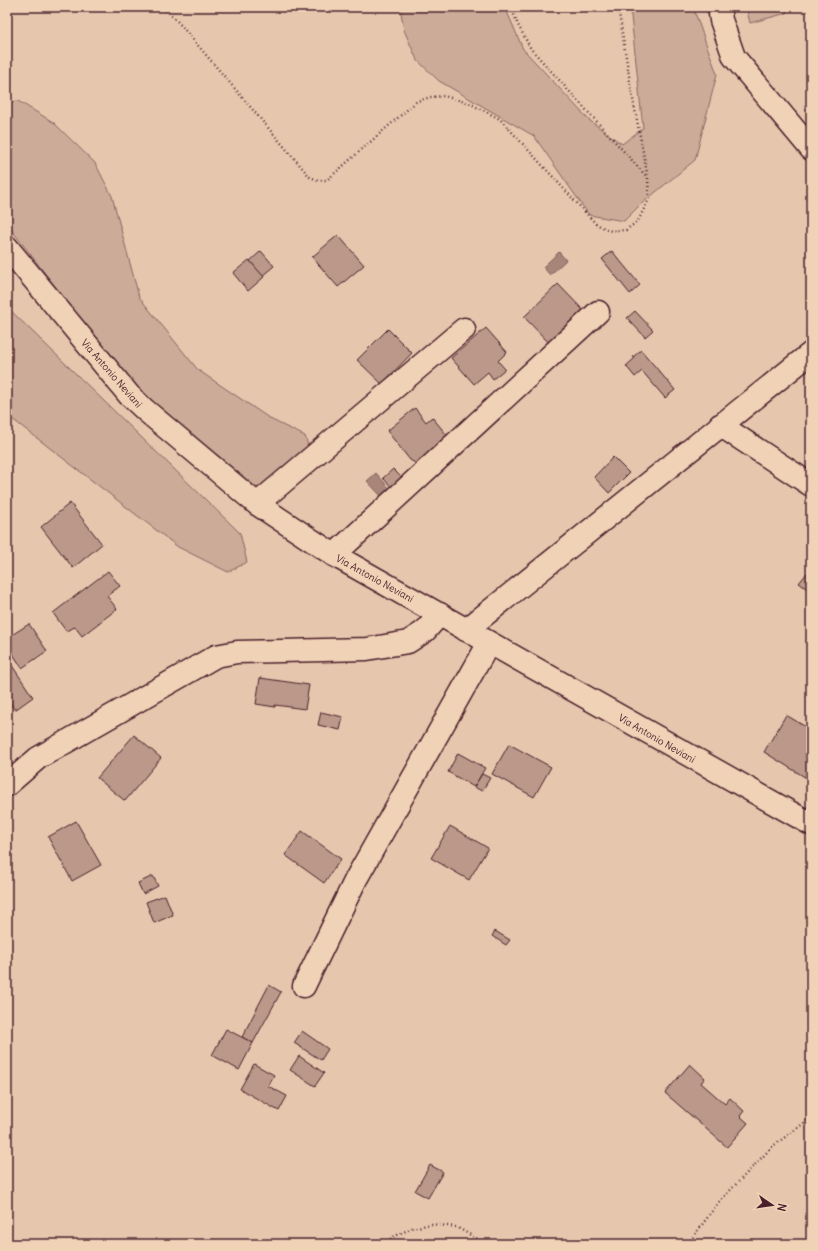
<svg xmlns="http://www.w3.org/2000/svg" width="818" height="1251" viewBox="0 0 818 1251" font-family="Delius,sans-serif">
  <rect width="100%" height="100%" fill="#e6c7ae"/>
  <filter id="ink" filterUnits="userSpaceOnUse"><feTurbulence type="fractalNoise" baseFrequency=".025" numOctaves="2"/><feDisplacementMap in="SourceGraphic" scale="8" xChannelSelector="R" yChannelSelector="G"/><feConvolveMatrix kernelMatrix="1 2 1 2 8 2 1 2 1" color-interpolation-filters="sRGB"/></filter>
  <g filter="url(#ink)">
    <g fill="#ccab98" stroke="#8b6562">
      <polygon points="400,7 505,7 523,49 589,120 622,144 643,128 630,7 693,7 717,74 695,160 640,205 624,221 589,215 534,136 439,81 417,60 404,30"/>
      <polygon points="746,7 785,7 787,13 750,23"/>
      <polygon points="18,101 53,122 95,163 112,196 139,297 198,370 272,420 305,436 310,451 265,492 247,489 135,390 7,224 7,102"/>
      <polygon points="7,307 240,533 247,562 228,572 178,547 7,415"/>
    </g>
    <g fill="#a88479" stroke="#825c5a">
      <polygon points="559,252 566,260 550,275 543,267"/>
      <polygon points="376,473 390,489 382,497 367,481"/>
    </g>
    <g fill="#bb9889" stroke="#4a1f2b">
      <polygon points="338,235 364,265 338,287 312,257"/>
      <polygon points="261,251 274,266 262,276 250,261"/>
      <polygon points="612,251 640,285 630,294 602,259"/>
      <polygon points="249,260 264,277 248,291 233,273"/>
      <polygon points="558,284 585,312 551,345 524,317"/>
      <polygon points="635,311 653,330 645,337 627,318"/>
      <polygon points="486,328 507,352 498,361 505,369 493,379 488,372 474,384 451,358"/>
      <polygon points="388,329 412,353 382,384 357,360"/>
      <polygon points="641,350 675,390 665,398 642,371 635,377 626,366 635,358 633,357"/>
      <polygon points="415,408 426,422 432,417 451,440 421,464 415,463 410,460 387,431"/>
      <polygon points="613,457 629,473 609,493 594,477"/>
      <polygon points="393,469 407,483 397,493 383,478"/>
      <polygon points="70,503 102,544 73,568 41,527"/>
      <polygon points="108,571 120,586 107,596 117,609 82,636 75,627 66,631 53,613"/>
      <polygon points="807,573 811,576 811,592 799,583"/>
      <polygon points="29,624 47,651 22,668 7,645 7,638"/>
      <polygon points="7,658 33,697 15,710 7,699"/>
      <polygon points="260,678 309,685 305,709 275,705 275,707 256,704"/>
      <polygon points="321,712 343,717 340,730 318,725"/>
      <polygon points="786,715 811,730 811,774 808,779 764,752"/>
      <polygon points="134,735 161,758 125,801 97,778"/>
      <polygon points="509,744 551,767 534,797 492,774"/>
      <polygon points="458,753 485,768 474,787 448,772"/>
      <polygon points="482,774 490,778 482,791 474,787"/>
      <polygon points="76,821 101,865 72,881 48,837"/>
      <polygon points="450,826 488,848 469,880 431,858"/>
      <polygon points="302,831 341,859 324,883 285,855"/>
      <polygon points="153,876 158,886 143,894 138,883"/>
      <polygon points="165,895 173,915 154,923 146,902"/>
      <polygon points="495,931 510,940 506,945 492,936"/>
      <polygon points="269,985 281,992 253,1043 242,1037"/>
      <polygon points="226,1029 253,1043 239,1070 212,1055"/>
      <polygon points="302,1031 328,1049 321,1060 294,1043"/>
      <polygon points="299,1056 324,1073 315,1086 290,1070"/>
      <polygon points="254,1064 274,1075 268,1086 287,1096 279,1111 240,1089"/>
      <polygon points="690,1064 705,1078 701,1083 725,1104 730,1098 744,1111 740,1116 748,1123 727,1147 665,1093"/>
      <polygon points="430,1165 443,1172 428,1198 415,1191"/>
    </g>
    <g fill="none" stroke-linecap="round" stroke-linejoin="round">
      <defs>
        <g id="minor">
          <polyline points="719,7 721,20 734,57 811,149"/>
          <polyline points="7,247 129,395 145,410 257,504 334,555 811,824"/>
          <polyline points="720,425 811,485"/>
          <polyline points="257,504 464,329"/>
          <polyline points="334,555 598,312"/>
          <polyline points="466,630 811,353"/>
          <polyline points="7,785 38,758 216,656 237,652 367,649 408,642 425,631 440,614"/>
          <polyline points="304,986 356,879 489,643"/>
        </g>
      </defs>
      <use href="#minor" stroke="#4a1f2b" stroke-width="25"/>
      <g stroke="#4a1f2b" stroke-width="2.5" stroke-dasharray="1 3" stroke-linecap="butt">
        <polyline points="163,7 178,22 310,177 318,180 327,180 417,101 431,97 444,96 469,103 500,119 596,224 611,231 626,230 638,221 649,199 648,178 632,94 618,7"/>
        <polyline points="511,7 518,25 531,49 647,177"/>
        <polyline points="384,1244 393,1237 412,1228 432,1224 456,1227 487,1244"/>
        <polyline points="688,1244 718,1203 773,1146 811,1118"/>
      </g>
      <use href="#minor" stroke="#f0d2b6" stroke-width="22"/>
    </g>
  </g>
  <g text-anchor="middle" stroke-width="3" stroke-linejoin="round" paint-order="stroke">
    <g font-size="10" fill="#4a1f2b" stroke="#f0d2b6">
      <text transform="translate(112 373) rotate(49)" y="4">Via Antonio Neviani</text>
      <text transform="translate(375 578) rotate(29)" y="4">Via Antonio Neviani</text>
      <text transform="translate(657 738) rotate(30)" y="4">Via Antonio Neviani</text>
    </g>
  </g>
  <rect width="818" height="1251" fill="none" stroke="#f0d2b6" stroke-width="24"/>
  <rect x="12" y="12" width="794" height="1227" fill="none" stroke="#4a1f2b" stroke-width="1.5" filter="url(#ink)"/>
  <g transform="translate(772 1205) rotate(103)" stroke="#f0d2b6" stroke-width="3" paint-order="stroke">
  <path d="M0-3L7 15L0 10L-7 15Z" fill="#4a1f2b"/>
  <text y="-6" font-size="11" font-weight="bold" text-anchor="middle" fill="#4a1f2b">N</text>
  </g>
</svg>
